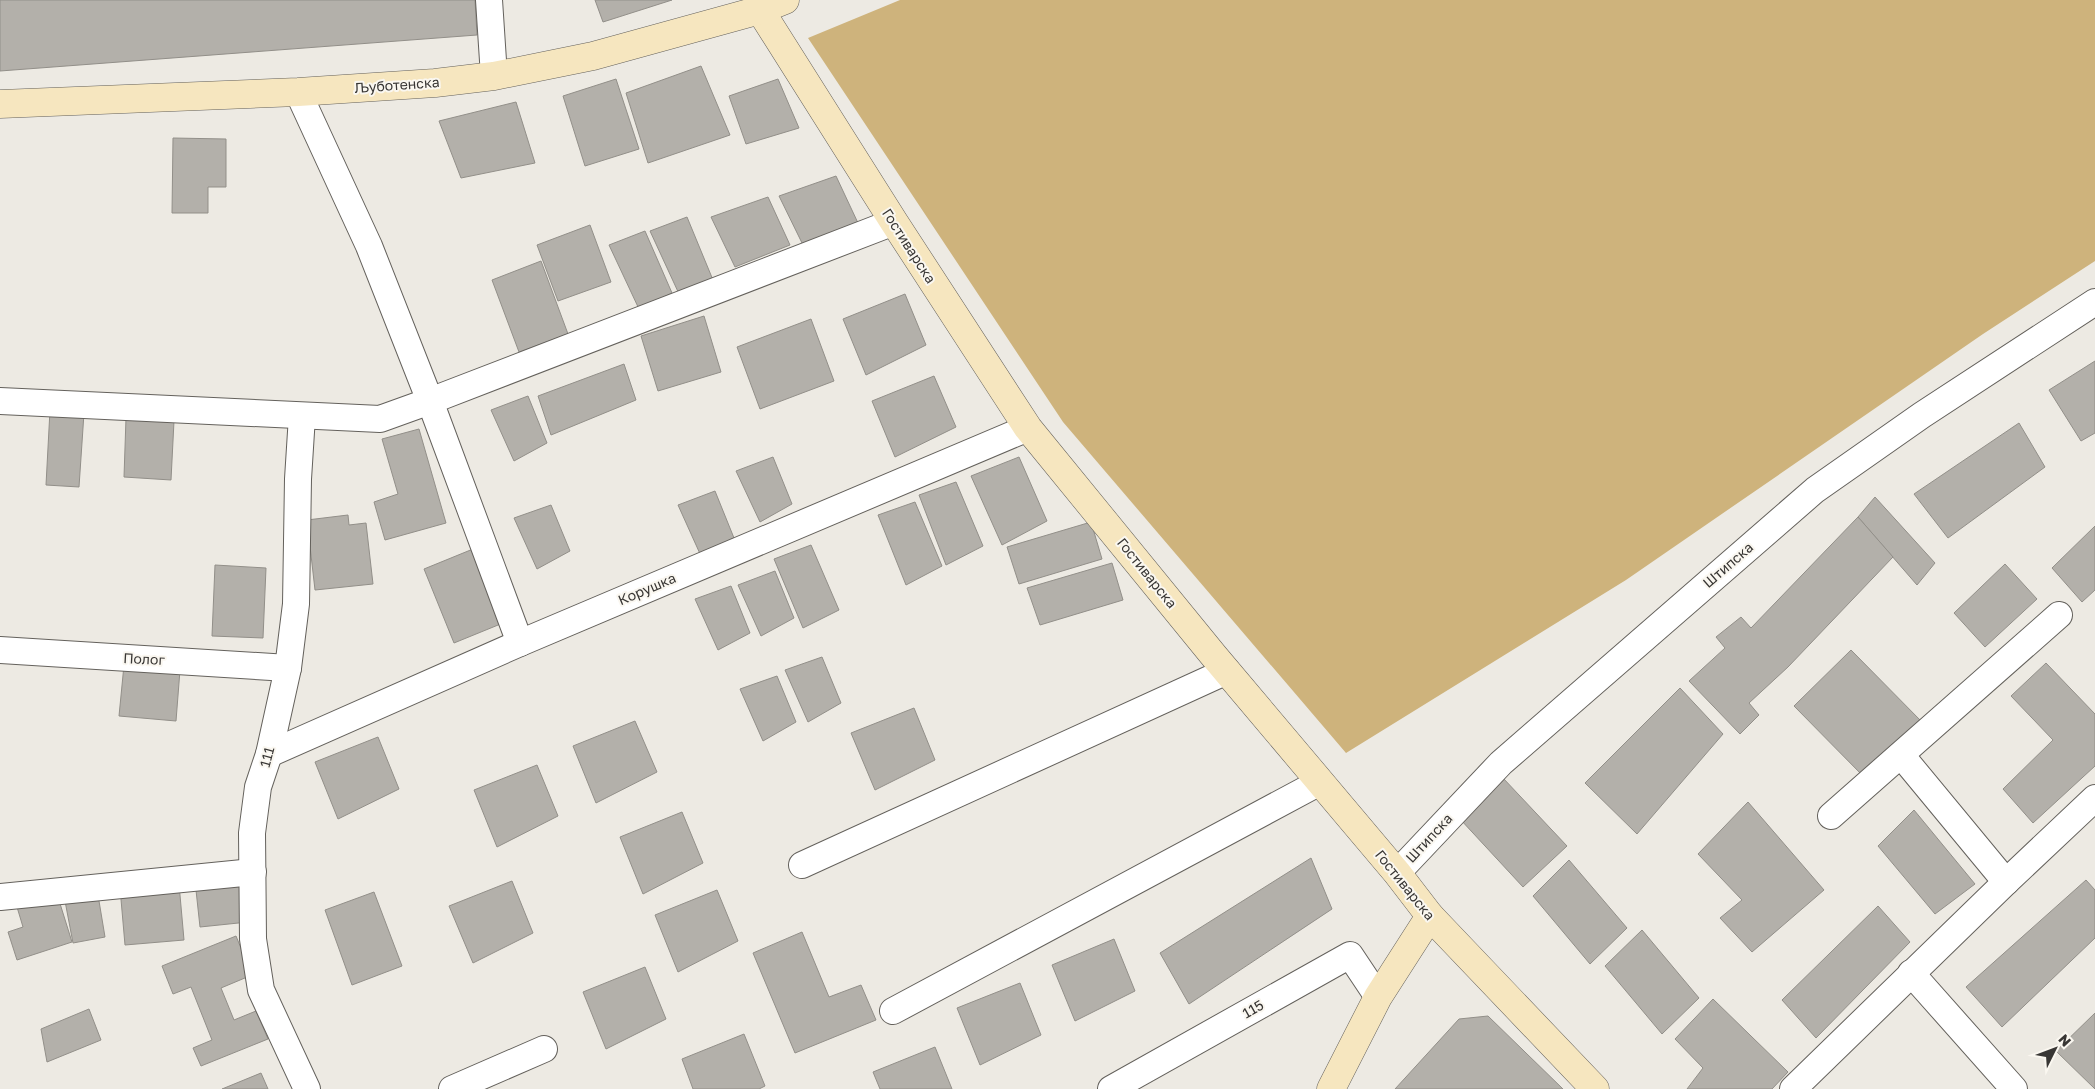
<svg xmlns="http://www.w3.org/2000/svg" width="2095" height="1089" viewBox="0 0 2095 1089" font-family="'Golos Text',sans-serif">
  <rect width="100%" height="100%" fill="#edeae3"/>
  <polygon fill="#ceb37c" points="900,0 2095,0 2095,261 1983,334 1626,580 1346,753 1063,422 808,38"/>
  <g fill="#b3b0aa" stroke="#928f89">
    <polygon points="0,0 475,0 477,35 0,71"/>
    <polygon points="595,0 672,0 603,22"/>
    <polygon points="701,66 730,135 648,163 626,93"/>
    <polygon points="616,79 639,149 585,166 563,96"/>
    <polygon points="778,79 799,128 746,144 729,96"/>
    <polygon points="516,102 535,163 461,178 439,121"/>
    <polygon points="173,138 226,139 226,187 208,187 208,213 172,213"/>
    <polygon points="836,176 858,223 803,245 779,196"/>
    <polygon points="768,197 790,245 735,267 711,217"/>
    <polygon points="687,217 713,280 680,296 650,231"/>
    <polygon points="590,225 611,282 558,301 537,245"/>
    <polygon points="645,231 672,293 639,309 609,245"/>
    <polygon points="541,261 568,334 519,352 492,280"/>
    <polygon points="905,294 926,345 866,375 843,319"/>
    <polygon points="704,316 721,372 658,391 641,336"/>
    <polygon points="811,319 834,381 760,409 737,347"/>
    <polygon points="2095,361 2095,433 2081,441 2049,390"/>
    <polygon points="624,364 636,400 551,435 538,396"/>
    <polygon points="934,376 956,427 895,457 872,401"/>
    <polygon points="528,396 547,443 514,461 491,410"/>
    <polygon points="50,410 84,413 79,487 46,485"/>
    <polygon points="126,418 174,421 171,480 124,477"/>
    <polygon points="2019,423 2045,467 1948,538 1914,494"/>
    <polygon points="419,429 446,523 385,540 374,502 398,494 382,439"/>
    <polygon points="773,457 792,504 760,522 736,471"/>
    <polygon points="1019,457 1047,521 1002,545 971,476"/>
    <polygon points="956,482 983,546 946,565 919,495"/>
    <polygon points="715,491 734,538 701,556 678,505"/>
    <polygon points="1875,497 1935,563 1917,585 1858,517"/>
    <polygon points="915,502 942,566 906,585 878,515"/>
    <polygon points="551,505 570,551 537,569 514,518"/>
    <polygon points="348,515 349,525 366,523 373,584 315,590 307,520"/>
    <polygon points="1858,517 1893,557 1788,667 1749,703 1759,715 1740,734 1689,681 1725,648 1716,637 1741,617 1751,628"/>
    <polygon points="1091,522 1102,559 1019,584 1007,547"/>
    <polygon points="2095,526 2095,590 2082,602 2052,568"/>
    <polygon points="811,545 839,610 803,628 774,559"/>
    <polygon points="473,549 503,623 454,643 424,569"/>
    <polygon points="1112,563 1123,600 1040,625 1027,588"/>
    <polygon points="2005,564 2037,599 1985,647 1954,613"/>
    <polygon points="215,565 266,568 263,638 212,636"/>
    <polygon points="775,571 794,618 761,636 738,585"/>
    <polygon points="731,586 750,633 718,650 695,599"/>
    <polygon points="1851,650 1922,722 1865,778 1794,706"/>
    <polygon points="822,657 841,703 808,722 785,670"/>
    <polygon points="2046,663 2095,714 2095,766 2033,823 2003,789 2053,740 2011,696"/>
    <polygon points="124,665 180,670 176,721 119,716"/>
    <polygon points="777,676 796,722 763,741 740,689"/>
    <polygon points="1680,688 1723,734 1637,834 1585,783"/>
    <polygon points="914,708 935,760 875,790 851,733"/>
    <polygon points="635,721 657,772 596,803 573,746"/>
    <polygon points="378,737 399,789 338,819 315,762"/>
    <polygon points="537,765 558,816 497,847 474,790"/>
    <polygon points="1503,778 1567,846 1523,887 1460,819"/>
    <polygon points="1748,802 1824,890 1752,952 1720,918 1742,900 1698,854"/>
    <polygon points="1914,810 1975,884 1935,914 1878,846"/>
    <polygon points="682,812 703,863 643,894 620,837"/>
    <polygon points="1311,858 1332,909 1189,1004 1160,953"/>
    <polygon points="1569,860 1627,928 1590,964 1533,896"/>
    <polygon points="244,876 248,922 200,927 195,881"/>
    <polygon points="2086,880 2095,890 2095,938 2002,1027 1966,987"/>
    <polygon points="512,881 533,933 473,963 449,906"/>
    <polygon points="179,884 184,940 125,945 120,888"/>
    <polygon points="717,890 738,941 678,972 655,915"/>
    <polygon points="374,892 402,966 352,985 325,910"/>
    <polygon points="57,894 72,942 17,960 8,932 23,927 17,907"/>
    <polygon points="98,895 105,937 73,943 65,901"/>
    <polygon points="1878,906 1910,942 1816,1038 1782,1000"/>
    <polygon points="1642,930 1699,998 1662,1034 1605,966"/>
    <polygon points="802,932 829,997 861,985 876,1020 795,1053 753,953"/>
    <polygon points="236,936 252,975 221,988 234,1020 256,1011 268,1039 201,1066 193,1048 212,1040 191,987 173,994 162,966"/>
    <polygon points="1114,939 1135,991 1075,1021 1052,965"/>
    <polygon points="645,967 666,1019 606,1049 583,992"/>
    <polygon points="1020,983 1041,1035 980,1065 957,1008"/>
    <polygon points="1713,999 1788,1072 1772,1089 1687,1089 1703,1068 1675,1039"/>
    <polygon points="89,1009 101,1040 47,1062 41,1029"/>
    <polygon points="2095,1013 2095,1089 2056,1051"/>
    <polygon points="1488,1016 1563,1089 1395,1089 1459,1019"/>
    <polygon points="744,1034 765,1086 759,1089 693,1089 682,1059"/>
    <polygon points="935,1047 952,1089 880,1089 873,1072"/>
    <polygon points="261,1073 268,1089 222,1089"/>
  </g>
  <g fill="none" stroke-linecap="round" stroke-linejoin="round">
    <defs>
      <g id="street">
        <polyline points="489,0 494,76"/>
        <polyline points="298,92 369,246 430,401 520,643"/>
        <polyline points="0,401 380,419 430,401 894,222"/>
        <polyline points="302,416 298,479 296,604 288,668 269,754 258,787 252,833 253,939 261,990 307,1089"/>
        <polyline points="0,650 288,668"/>
        <polyline points="269,754 520,643 1028,428"/>
        <polyline points="1901,755 2006,882"/>
        <polyline points="1831,816 2059,615"/>
        <polyline points="802,865 1227,671"/>
        <polyline points="1397,873 1501,763 1815,490 1922,415 2095,302"/>
        <polyline points="0,897 253,872"/>
        <polyline points="1911,973 2014,1089"/>
        <polyline points="893,1011 1320,782"/>
        <polyline points="452,1089 544,1049"/>
        <polyline points="1111,1089 1350,955 1378,997"/>
        <polyline points="1793,1089 2006,882 2095,798"/>
      </g>
      <g id="secondary">
        <polyline points="760,10 894,222 1028,428 1214,656 1397,873 1430,916 1595,1089"/>
        <polyline points="0,104 298,92 435,83 494,76 593,56 760,10 785,0"/>
        <polyline points="1331,1089 1378,997 1430,916"/>
      </g>
    </defs>
    <use href="#street" stroke="#64615c" stroke-width="28"/>
    <use href="#secondary" stroke="#64615c" stroke-width="29"/>
    <use href="#street" stroke="#fff" stroke-width="26"/>
    <use href="#secondary" stroke="#f6e6bf" stroke-width="28"/>
  </g>
  <g text-anchor="middle" stroke-width="4" stroke-linejoin="round" paint-order="stroke">
    <g font-size="14" fill="#383634" stroke="#faf7f0">
      <text transform="translate(397 85) rotate(-4)" y="5">Љуботенска</text>
      <text transform="translate(909 246) rotate(57)" y="5">Гостиварска</text>
      <text transform="translate(1728 565) rotate(-41)" y="5">Штипска</text>
      <text transform="translate(1147 573) rotate(51)" y="5">Гостиварска</text>
      <text transform="translate(647 589) rotate(-23)" y="5">Корушка</text>
      <text transform="translate(144 659) rotate(3)" y="5">Полог</text>
      <text transform="translate(267 757) rotate(-75)" y="5">111</text>
      <text transform="translate(1429 838) rotate(-47)" y="5">Штипска</text>
      <text transform="translate(1405 885) rotate(51)" y="5">Гостиварска</text>
      <text transform="translate(1253 1009) rotate(-29)" y="5">115</text>
    </g>
  </g>
  <g transform="translate(2055 1049) rotate(48)" stroke="#faf7f0" stroke-width="4" paint-order="stroke">
  <path d="M0-4L9 19L0 12L-9 19Z" fill="#383634"/>
  <text y="-8" font-size="14" font-weight="bold" text-anchor="middle" fill="#383634">N</text>
  </g>
</svg>
